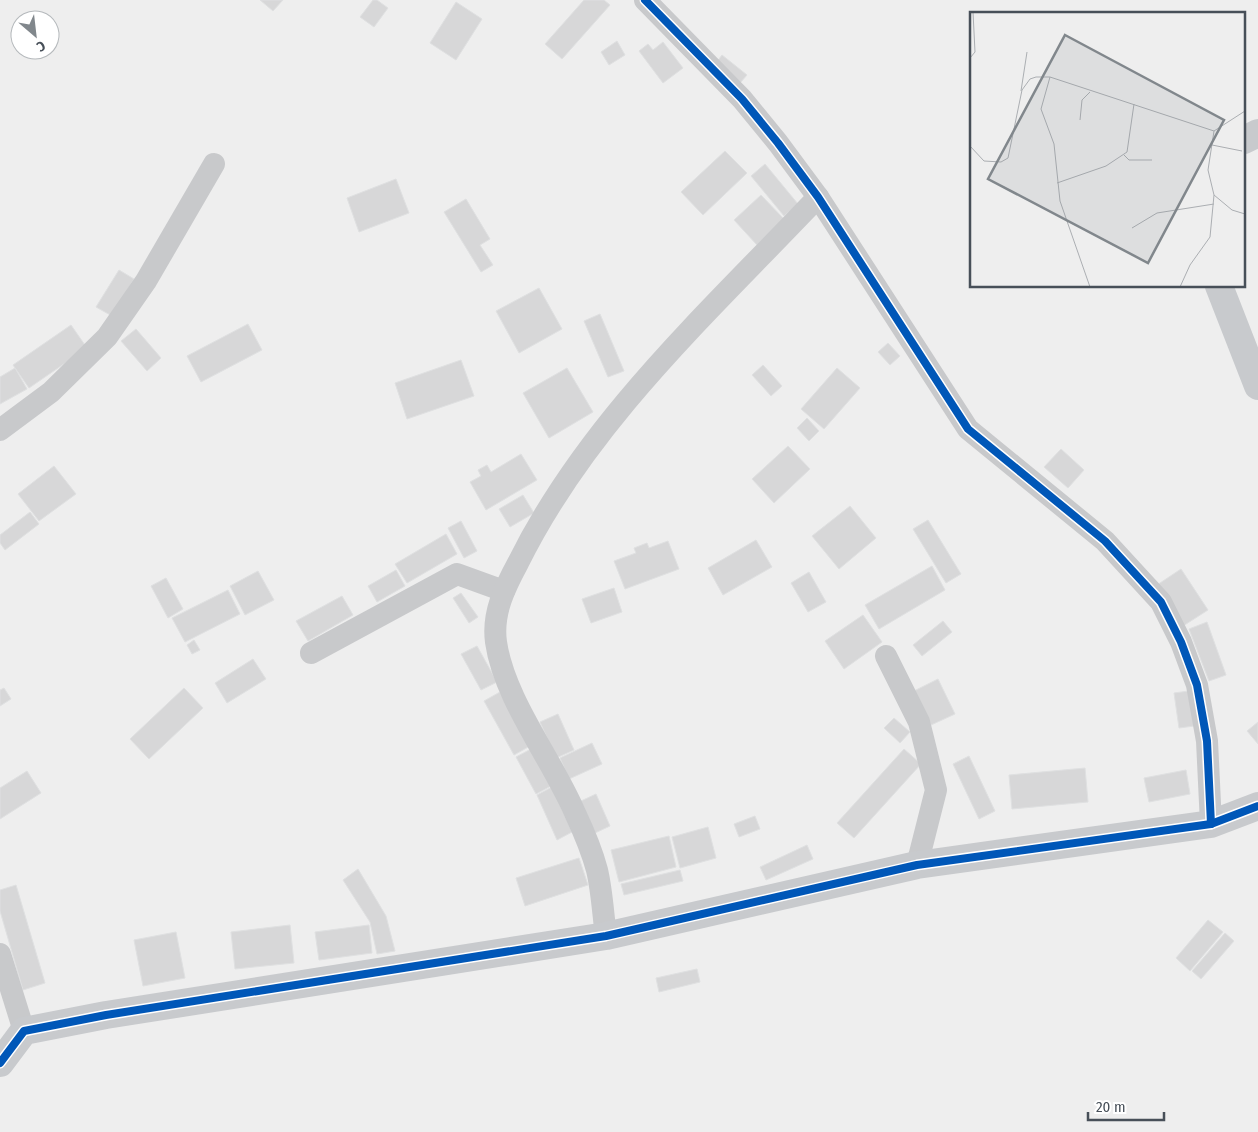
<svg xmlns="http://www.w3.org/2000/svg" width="1258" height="1132" viewBox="0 0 1258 1132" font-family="'Fira Sans Condensed',sans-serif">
  <rect width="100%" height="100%" fill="#eee"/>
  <g fill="#d7d7d8" stroke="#dfe0e1">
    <polygon points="260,0 283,0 273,11"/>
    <polygon points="373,0 377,0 388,8 374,27 360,17"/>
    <polygon points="584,0 604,0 610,5 562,59 545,44"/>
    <polygon points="456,2 482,19 456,60 430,43"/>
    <polygon points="617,41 625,55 609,65 601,52"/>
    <polygon points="663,42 683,68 663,83 639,51 648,44 653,50"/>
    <polygon points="722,55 747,75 740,83 716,63"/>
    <polygon points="725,151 747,173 703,215 681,192"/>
    <polygon points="765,164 798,204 784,216 751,176"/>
    <polygon points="396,179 409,213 359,232 347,198"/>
    <polygon points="761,195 784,219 757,245 734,220"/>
    <polygon points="466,199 490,239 480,245 493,265 481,272 444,212"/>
    <polygon points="119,270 134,279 112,316 96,307"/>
    <polygon points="539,288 562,329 519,353 496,311"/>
    <polygon points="600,314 624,371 608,377 584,321"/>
    <polygon points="248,324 262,350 201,382 187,356"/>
    <polygon points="71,325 87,348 29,388 13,365"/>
    <polygon points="136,329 161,358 147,371 121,341"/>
    <polygon points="888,343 900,356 890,365 878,352"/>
    <polygon points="461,360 474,396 407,419 395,383"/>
    <polygon points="763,365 782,386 771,396 752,375"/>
    <polygon points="15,368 27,389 0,404 0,377"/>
    <polygon points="567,368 593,412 549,438 523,393"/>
    <polygon points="837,368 860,388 824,429 801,409"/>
    <polygon points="807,418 819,431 809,441 797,428"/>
    <polygon points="788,446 810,469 774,503 752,479"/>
    <polygon points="1061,449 1084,470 1068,488 1044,467"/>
    <polygon points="521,454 537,480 486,510 470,482 481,476 478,470 487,465 491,472"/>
    <polygon points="54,466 76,494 39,521 18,494"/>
    <polygon points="523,495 534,513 510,527 499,509"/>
    <polygon points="850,506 876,538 839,569 812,536"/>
    <polygon points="30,512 39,524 5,550 0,543 0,535"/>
    <polygon points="928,520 961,574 946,583 913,529"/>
    <polygon points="461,521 477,551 464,558 448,528"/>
    <polygon points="446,534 457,554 407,583 395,564"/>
    <polygon points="756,540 772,567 723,595 708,568"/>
    <polygon points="668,541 679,569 625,589 614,561 636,553 634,548 647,543 649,548"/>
    <polygon points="932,566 945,590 879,629 865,605"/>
    <polygon points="1181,569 1208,610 1183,626 1157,585"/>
    <polygon points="396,570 405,586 377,602 368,586"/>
    <polygon points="258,571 274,600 245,615 230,586"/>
    <polygon points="809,572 826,602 808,612 791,583"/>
    <polygon points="166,578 183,609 168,618 151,586"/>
    <polygon points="614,588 622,612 591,623 582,599"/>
    <polygon points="228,590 240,614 185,642 172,618"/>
    <polygon points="461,593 478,617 469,623 453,598"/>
    <polygon points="342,596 353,615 308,641 296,621"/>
    <polygon points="863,615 882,642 844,669 825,641"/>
    <polygon points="943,621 952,632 922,656 913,645"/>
    <polygon points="1207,622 1226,675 1209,681 1189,629"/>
    <polygon points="194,640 200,650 192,654 187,645"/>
    <polygon points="477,646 497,682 481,690 461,654"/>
    <polygon points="253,659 266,679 227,703 215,683"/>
    <polygon points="938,679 955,714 931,725 914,691"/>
    <polygon points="4,688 11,699 0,706 0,690"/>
    <polygon points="184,688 203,708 149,759 130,739"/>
    <polygon points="1189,691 1194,726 1179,728 1174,693"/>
    <polygon points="500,692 530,746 514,755 484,701"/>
    <polygon points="558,714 574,750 556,758 540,722"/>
    <polygon points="894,718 910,732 900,743 884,728"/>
    <polygon points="1258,722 1258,744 1247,731"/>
    <polygon points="592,743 602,764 569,779 560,758"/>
    <polygon points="531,749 551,786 536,794 516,757"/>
    <polygon points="904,749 921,764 854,838 837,823"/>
    <polygon points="969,756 995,811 979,819 953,764"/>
    <polygon points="1085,768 1088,802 1012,809 1009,775"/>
    <polygon points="1186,770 1190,794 1149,802 1144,778"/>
    <polygon points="27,771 41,793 0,819 0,788"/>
    <polygon points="552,787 572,832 557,840 537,795"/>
    <polygon points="596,794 610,826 595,833 581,801"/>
    <polygon points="755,816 760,829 739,837 734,824"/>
    <polygon points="708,827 716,858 680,868 672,837"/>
    <polygon points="669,836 676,867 619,882 611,850"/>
    <polygon points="807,845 813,859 766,880 760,867"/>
    <polygon points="579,858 588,885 525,906 516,878"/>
    <polygon points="358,869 386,916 395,951 377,954 370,922 343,880"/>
    <polygon points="680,870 683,881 624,895 621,884"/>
    <polygon points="16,885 45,983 23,990 0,911 0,890"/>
    <polygon points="1208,920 1223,932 1190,971 1176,958"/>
    <polygon points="290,925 294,963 235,969 231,932"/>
    <polygon points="369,925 372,953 319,960 315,932"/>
    <polygon points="176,932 185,978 143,986 134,940"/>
    <polygon points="1225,933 1234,941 1201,979 1192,971"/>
    <polygon points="697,969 700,982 659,992 656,978"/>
  </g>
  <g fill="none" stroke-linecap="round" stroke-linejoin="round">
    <g stroke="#c8c9cb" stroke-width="22">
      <polyline points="645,0 742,99 778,143 818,197 968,429 1105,541 1161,602 1181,642 1197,685 1207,741 1211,824"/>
      <polyline points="0,430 51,392 107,337 146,281 214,164"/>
      <polyline points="311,653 457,574 504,591"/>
      <polyline points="886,656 919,722 936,790 917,865"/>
      <path d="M606,936C603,914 602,891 597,870C592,851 583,830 575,813C552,759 504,699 496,642C492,613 505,587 518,563C588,421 710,311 818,197"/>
      <polyline points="0,954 24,1031"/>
    </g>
    <g stroke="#c8cacd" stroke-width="28">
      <polyline points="1244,140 1258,133"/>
      <polyline points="1219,286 1258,386"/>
      <polyline points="0,1063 24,1031 106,1015 606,936 917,865 1211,824 1258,806"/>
    </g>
    <defs>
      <g id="cycleway">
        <polyline points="645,0 742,99 778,143 818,197 968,429 1105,541 1161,602 1181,642 1197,685 1207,741 1211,824"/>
        <polyline points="0,1063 24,1031 106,1015 606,936 917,865 1211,824 1258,806"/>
      </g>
    </defs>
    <use href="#cycleway" stroke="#fff" stroke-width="11"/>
    <use href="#cycleway" stroke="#0057b8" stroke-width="8"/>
  </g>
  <g transform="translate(970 12)">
    <rect width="275" height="275" fill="#eee"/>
    <path fill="none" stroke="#abaeb2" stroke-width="1" d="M0,46L5,40L3,0M80,65L71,97L84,132L90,189L120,275M51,79L57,40M110,108L112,88L120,80M244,119L238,158L244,183L262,198L275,202M242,133L272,139M0,134L14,149L31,150L38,146L52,78L60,67L66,65H80L244,119L275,99M154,143L159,148H182M87,171L136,154L157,140L164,92M162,216L187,201L244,192M210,275L220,253L240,225L244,183"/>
    <path fill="#81878c" fill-opacity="0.15" stroke="#81878c" stroke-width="2.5" d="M95,23L254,108L178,251L18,167Z"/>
    <rect width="275" height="275" fill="none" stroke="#474f58" stroke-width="2.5"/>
  </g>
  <g transform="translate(35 35) rotate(152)"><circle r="24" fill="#ffffff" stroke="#b5b9bc"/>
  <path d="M0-4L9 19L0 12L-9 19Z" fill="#81878c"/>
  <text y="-8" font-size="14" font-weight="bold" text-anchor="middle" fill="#474f58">С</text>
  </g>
  <path d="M1088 1112v8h76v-8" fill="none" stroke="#474f58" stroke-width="2.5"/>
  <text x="1096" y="1112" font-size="15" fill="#474f58" stroke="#ffffff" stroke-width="4" paint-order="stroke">20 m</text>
</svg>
